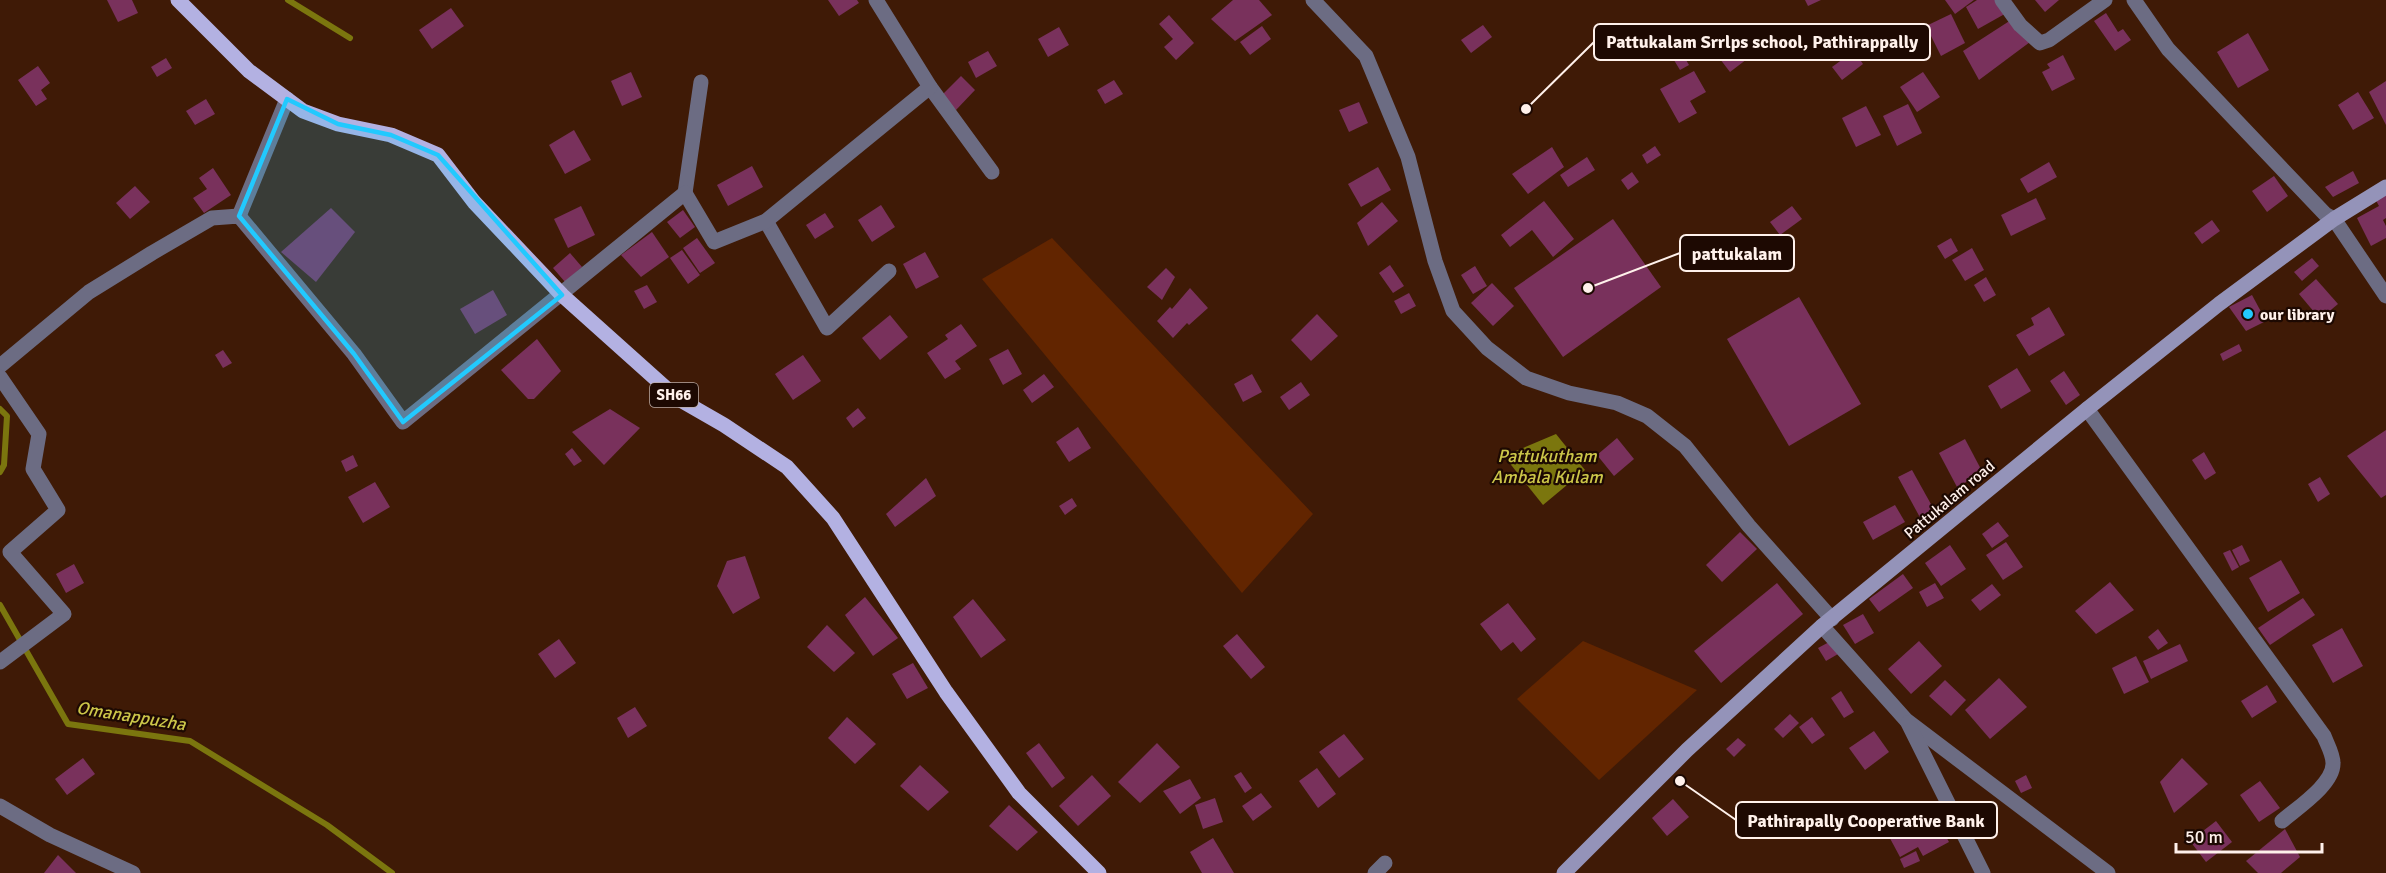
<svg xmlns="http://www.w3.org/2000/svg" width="2386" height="873" viewBox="0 0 2386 873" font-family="Signika,sans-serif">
  <rect width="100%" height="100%" fill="#3f1a06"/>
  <g fill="#622500">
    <polygon points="1052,238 1313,514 1242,593 982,279"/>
    <polygon points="1583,641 1697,690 1599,780 1517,699"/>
  </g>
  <polygon fill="#7b760e" points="1556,434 1585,470 1543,505 1504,456"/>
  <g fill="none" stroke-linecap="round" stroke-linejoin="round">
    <g stroke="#7b760e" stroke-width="6">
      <polyline points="288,0 350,38"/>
      <polyline points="0,409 7,416 4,465 0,472"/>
      <polyline points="0,605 68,724 190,741 327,825 392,873"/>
    </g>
  </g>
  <g fill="#79315c">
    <polygon points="107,0 132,0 138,13 118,22"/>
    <polygon points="828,0 857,0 859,3 839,16"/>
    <polygon points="1233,0 1259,0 1272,15 1235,41 1211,19"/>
    <polygon points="1805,0 1821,0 1808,6"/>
    <polygon points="1945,0 1974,0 1955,14"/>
    <polygon points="1977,0 2004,0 2010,11 1978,29 1966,7"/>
    <polygon points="2035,0 2059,0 2045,12"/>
    <polygon points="451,8 464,26 432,49 419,30"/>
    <polygon points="2106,13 2118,32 2123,29 2131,40 2115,51 2094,21"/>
    <polygon points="1951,14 1965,43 1941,56 1926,26"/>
    <polygon points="1169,15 1194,43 1176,60 1164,47 1173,39 1159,24"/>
    <polygon points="2011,20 2030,42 1979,80 1963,51"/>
    <polygon points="1483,25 1492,37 1471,53 1461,40"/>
    <polygon points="1262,26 1271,39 1250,55 1240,42"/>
    <polygon points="1059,27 1069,45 1048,57 1038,39"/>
    <polygon points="2248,33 2269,70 2238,88 2217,52"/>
    <polygon points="1742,44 1751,56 1730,72 1720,59"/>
    <polygon points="1678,46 1689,65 1680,70 1669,52"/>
    <polygon points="988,51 997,66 976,78 968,62"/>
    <polygon points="1854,51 1863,64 1842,80 1832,67"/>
    <polygon points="2063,55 2075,79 2052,91 2042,72 2050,68 2047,64"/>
    <polygon points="166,58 172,68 157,77 151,67"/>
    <polygon points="38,66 50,83 41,90 47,99 36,106 18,80"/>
    <polygon points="1694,71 1706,92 1690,101 1697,113 1679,123 1660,89"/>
    <polygon points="631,72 642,97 622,106 611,81"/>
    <polygon points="1923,72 1940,97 1917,112 1900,87"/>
    <polygon points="961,76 975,90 956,110 941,96"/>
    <polygon points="1114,80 1123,94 1105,104 1097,90"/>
    <polygon points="2386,81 2386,125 2369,92"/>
    <polygon points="2358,92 2374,118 2353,130 2338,105"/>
    <polygon points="206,99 215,114 195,125 186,111"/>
    <polygon points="1359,102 1368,123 1349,132 1339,110"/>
    <polygon points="1908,104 1922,133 1897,146 1883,116"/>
    <polygon points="1866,106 1881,135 1856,147 1842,118"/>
    <polygon points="574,130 591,160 565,174 549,145"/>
    <polygon points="1655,146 1661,155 1647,164 1642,155"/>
    <polygon points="1552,147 1564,167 1528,194 1512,174"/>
    <polygon points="1587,157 1595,170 1568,187 1560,175"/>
    <polygon points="2049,162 2057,177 2028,193 2020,179"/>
    <polygon points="752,166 763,187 728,206 717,185"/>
    <polygon points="1378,167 1391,190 1361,207 1348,184"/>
    <polygon points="213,168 231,195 204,213 193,198 207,189 199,178"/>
    <polygon points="2353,171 2359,183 2333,197 2325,187"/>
    <polygon points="1632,172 1639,182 1628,190 1621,180"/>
    <polygon points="2274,176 2288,196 2267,212 2252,191"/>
    <polygon points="135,186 150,202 130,219 116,203"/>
    <polygon points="2386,188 2386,218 2383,220 2386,226 2386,238 2371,246 2357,218 2379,206 2373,195"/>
    <polygon points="2036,198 2046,219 2011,236 2001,215"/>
    <polygon points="1544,201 1574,239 1553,257 1532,230 1510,247 1501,235"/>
    <polygon points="1382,202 1398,221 1368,246 1357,223"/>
    <polygon points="881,205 895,227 872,242 858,220"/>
    <polygon points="581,206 595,235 568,248 554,219"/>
    <polygon points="1792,206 1802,219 1780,235 1770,222"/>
    <polygon points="331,208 355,232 316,282 281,252"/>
    <polygon points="683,210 695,227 680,238 667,222"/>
    <polygon points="825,213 834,227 815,239 806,225"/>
    <polygon points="1613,219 1661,287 1563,357 1514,288"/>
    <polygon points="2212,220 2220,231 2202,244 2194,233"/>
    <polygon points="652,232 669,257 641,277 621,255"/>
    <polygon points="697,238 715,263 700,273 683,248"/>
    <polygon points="1951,238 1958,251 1945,259 1937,246"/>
    <polygon points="1972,248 1984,270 1965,281 1952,260"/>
    <polygon points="682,250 700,275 688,284 670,258"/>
    <polygon points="925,252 939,277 916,289 903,264"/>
    <polygon points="570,253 582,267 565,282 553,268"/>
    <polygon points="2312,258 2319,266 2302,281 2294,272"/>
    <polygon points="1390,265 1404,286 1393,293 1379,273"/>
    <polygon points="1475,266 1487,286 1473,294 1461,275"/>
    <polygon points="1166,268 1175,277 1162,300 1147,287"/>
    <polygon points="1986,277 1996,295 1984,302 1974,285"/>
    <polygon points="2316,279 2338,304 2320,319 2299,294"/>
    <polygon points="1492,283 1514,306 1493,326 1471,303"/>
    <polygon points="647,285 657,302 644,309 634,291"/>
    <polygon points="1190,288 1208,308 1189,325 1187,323 1173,338 1157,321 1170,307 1172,309"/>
    <polygon points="493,290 507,315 475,334 460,309"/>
    <polygon points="1409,293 1416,306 1401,314 1394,301"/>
    <polygon points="2252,295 2266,321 2246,331 2229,307"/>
    <polygon points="1799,297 1861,404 1789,446 1727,339"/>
    <polygon points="2049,307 2065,335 2029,356 2016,335 2034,325 2031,318"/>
    <polygon points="1317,314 1338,336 1311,361 1291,340"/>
    <polygon points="890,315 908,337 880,360 862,338"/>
    <polygon points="961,324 977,346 955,361 961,369 945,379 927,353 948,339 945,335"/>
    <polygon points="537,339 561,371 534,399 528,399 501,370"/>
    <polygon points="2239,344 2242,351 2223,361 2220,354"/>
    <polygon points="1008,349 1022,374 1003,385 989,359"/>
    <polygon points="223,350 232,363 223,368 215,355"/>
    <polygon points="803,355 821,381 793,400 775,374"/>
    <polygon points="2017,368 2031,391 2001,409 1988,386"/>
    <polygon points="2064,371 2080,395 2066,405 2050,381"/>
    <polygon points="1044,374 1054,387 1032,403 1023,390"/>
    <polygon points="1252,374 1262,392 1243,402 1234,384"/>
    <polygon points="1301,382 1310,395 1289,410 1280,397"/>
    <polygon points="858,408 866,418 853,428 846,418"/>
    <polygon points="610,409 640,428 604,465 572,432"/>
    <polygon points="1078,427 1091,448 1069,462 1056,442"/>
    <polygon points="2386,430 2386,495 2381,498 2347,456"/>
    <polygon points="1617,438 1634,459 1614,476 1597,455"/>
    <polygon points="1965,439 1983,473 1957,487 1939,453"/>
    <polygon points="572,448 582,461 574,466 565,454"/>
    <polygon points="2204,452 2216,473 2205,480 2192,460"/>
    <polygon points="353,455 358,466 346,472 341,461"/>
    <polygon points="1912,470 1937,515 1923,523 1898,477"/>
    <polygon points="2320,477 2330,494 2318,502 2308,484"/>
    <polygon points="926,478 936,496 895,527 886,514"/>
    <polygon points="375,482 390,507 363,523 348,497"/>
    <polygon points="1072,498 1077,506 1065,515 1059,506"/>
    <polygon points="1895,505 1905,522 1873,540 1863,522"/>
    <polygon points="1998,522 2009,536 1992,548 1982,534"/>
    <polygon points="1740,532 1757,549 1722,582 1706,565"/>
    <polygon points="2006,542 2023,567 2003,580 1986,555"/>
    <polygon points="1950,545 1966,569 1941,586 1925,563"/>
    <polygon points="2242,545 2250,561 2240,566 2232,550"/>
    <polygon points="2230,550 2239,567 2232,571 2223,553"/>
    <polygon points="745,556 760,598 733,614 717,586 727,561"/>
    <polygon points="2281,560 2300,593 2268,612 2249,578"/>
    <polygon points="74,564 84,583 66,593 56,574"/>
    <polygon points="1903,574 1913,588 1879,612 1869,599"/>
    <polygon points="2110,582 2134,610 2096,634 2075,611"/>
    <polygon points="1777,583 1803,614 1721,683 1694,651"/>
    <polygon points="1935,583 1944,598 1927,607 1919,592"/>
    <polygon points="1992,584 2001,595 1980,611 1971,600"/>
    <polygon points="865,597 898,638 873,656 845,615"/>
    <polygon points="2303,598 2315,615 2270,645 2258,628"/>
    <polygon points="973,599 1006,640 981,658 953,617"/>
    <polygon points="1508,603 1536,639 1521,652 1513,642 1501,651 1480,624"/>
    <polygon points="1863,614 1874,633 1855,644 1843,625"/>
    <polygon points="827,625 855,653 834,672 807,647"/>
    <polygon points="2342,628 2363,666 2333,683 2312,645"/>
    <polygon points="2158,629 2168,643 2158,650 2148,637"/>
    <polygon points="1237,634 1265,667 1251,679 1223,646"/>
    <polygon points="559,639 576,663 555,678 538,654"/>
    <polygon points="1831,641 1838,654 1826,661 1818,648"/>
    <polygon points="1919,641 1942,666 1911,694 1888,669"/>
    <polygon points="2180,644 2188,661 2151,679 2143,661"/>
    <polygon points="2136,656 2149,682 2124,694 2112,668"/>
    <polygon points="913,663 928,688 907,699 892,674"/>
    <polygon points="1999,678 2027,707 1990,739 1965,710"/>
    <polygon points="1945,680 1966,700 1951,716 1929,696"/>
    <polygon points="2267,685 2277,702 2252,718 2241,701"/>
    <polygon points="1841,691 1854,712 1844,718 1831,698"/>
    <polygon points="635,707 647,726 628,738 617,718"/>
    <polygon points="1790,714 1799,723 1783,738 1774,729"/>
    <polygon points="847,717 876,744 855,764 828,738"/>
    <polygon points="1812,717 1825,735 1812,744 1799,727"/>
    <polygon points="1874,731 1889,752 1865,770 1849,748"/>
    <polygon points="1344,734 1364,759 1339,778 1319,752"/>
    <polygon points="1738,738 1746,745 1734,757 1726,749"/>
    <polygon points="1039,743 1065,778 1052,788 1026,753"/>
    <polygon points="1157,743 1180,767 1140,803 1118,782"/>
    <polygon points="83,758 95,774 67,795 55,779"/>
    <polygon points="2182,758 2208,784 2174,813 2160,782"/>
    <polygon points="920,765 949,792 928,811 900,786"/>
    <polygon points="1317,768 1336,794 1318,808 1299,781"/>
    <polygon points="1241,772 1252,788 1245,793 1234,776"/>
    <polygon points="1092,775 1111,796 1078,826 1059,806"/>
    <polygon points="2026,775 2032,788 2021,793 2015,781"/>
    <polygon points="1190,779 1201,798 1180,814 1163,791"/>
    <polygon points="2260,781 2280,808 2259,822 2240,795"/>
    <polygon points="1261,793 1272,807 1253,821 1242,806"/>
    <polygon points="1215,798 1223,822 1203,829 1195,805"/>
    <polygon points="1673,799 1689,817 1667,836 1652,818"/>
    <polygon points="1009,805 1038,832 1017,851 989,826"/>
    <polygon points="1929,805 1949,842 1923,856 1918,847 1900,857 1885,829"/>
    <polygon points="2216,821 2232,842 2206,862 2190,841"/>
    <polygon points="2285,829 2300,857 2281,873 2258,873 2246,861"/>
    <polygon points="1213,838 1234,873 1202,873 1190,852"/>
    <polygon points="1916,851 1920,861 1904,868 1900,859"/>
    <polygon points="58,855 76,873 44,873"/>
  </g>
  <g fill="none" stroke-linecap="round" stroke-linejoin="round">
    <g stroke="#6c6c83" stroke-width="15">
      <polyline points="1313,0 1366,56 1408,157 1435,261 1453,311 1487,348 1526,378 1569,393 1617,403 1647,416 1685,446 1749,526 1832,619"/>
      <polyline points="2002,0 2020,25 2040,43 2049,40 2105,0"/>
      <polyline points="2134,0 2168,49 2325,214 2334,219"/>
      <polyline points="930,87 992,172"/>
      <polyline points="685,193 701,82"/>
      <polyline points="239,216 287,99"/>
      <polyline points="766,221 827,328 889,271"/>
      <polyline points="0,366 89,292 152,253 212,218 239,216 354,354 403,422 685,193 714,242 766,221 930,87 876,0"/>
      <polyline points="0,377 39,434 33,469 58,510 10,552 64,614 0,662"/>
      <path d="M2087,409L2324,736C2327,744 2333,754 2333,763C2334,784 2297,808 2282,821"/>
      <polyline points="1822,626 1906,720 2108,873"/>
      <polyline points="1908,723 1983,873"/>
      <polyline points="0,806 50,835 133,873"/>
      <polyline points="1375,873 1385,863"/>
    </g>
    <polyline stroke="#6c6c83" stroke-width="15" points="2334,219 2386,296"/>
    <polyline stroke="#9493b9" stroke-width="15" points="1564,873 1687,750 1822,626 2087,409 2219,304 2334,219 2386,187"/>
    <polyline stroke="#b3b1e2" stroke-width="15" points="178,0 249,71 303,111 338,124 391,135 438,155 474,202 562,295 677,398 724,425 787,467 833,518 946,692 1019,793 1099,873"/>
  </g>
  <path fill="#22c9fe" fill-opacity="0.2" stroke="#22c9fe" stroke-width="4.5" stroke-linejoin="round" d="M287,99L338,124L391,135L438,155L562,295L403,422L354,354L239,216Z"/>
  <circle fill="#22c9fe" stroke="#1d0902" stroke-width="2" cx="2248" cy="314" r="6"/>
  <g text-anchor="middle" stroke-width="4.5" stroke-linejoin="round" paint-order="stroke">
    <rect fill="#1d0902" stroke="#bbaba5" stroke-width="1.5" x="650" y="383" width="48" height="24" rx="4.5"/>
    <g font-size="15" font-weight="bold" fill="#fff1eb">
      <text x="674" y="400">SH66</text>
    </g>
    <g font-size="16" font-weight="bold" fill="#fff1eb" stroke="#1d0902" text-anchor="start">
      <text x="2260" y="320">our library</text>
    </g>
    <g font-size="16" fill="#fff1eb" stroke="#1d0902">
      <text transform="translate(1949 499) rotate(-40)" y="6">Pattukalam road</text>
    </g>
    <g font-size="18" font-style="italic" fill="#ccc649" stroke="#1d0902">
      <text x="1547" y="462">Pattukutham<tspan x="1547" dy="21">Ambala Kulam</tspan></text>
      <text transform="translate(131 716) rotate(9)" y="6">Omanappuzha</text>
    </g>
  </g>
  <path fill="none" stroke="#fff1eb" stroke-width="2" d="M1526 109L1594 42M1588 288L1680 253M1680 781L1736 820"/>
  <g fill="#fff1eb" stroke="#1d0902" stroke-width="2">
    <circle cx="1526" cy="109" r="6"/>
    <circle cx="1588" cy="288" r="6"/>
    <circle cx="1680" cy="781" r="6"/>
  </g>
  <g fill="#1d0902" stroke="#fff1eb" stroke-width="2">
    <rect x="1594" y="24" width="336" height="36" rx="6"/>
    <rect x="1680" y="235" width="114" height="36" rx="6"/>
    <rect x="1736" y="802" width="261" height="36" rx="6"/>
  </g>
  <g font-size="18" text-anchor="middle" font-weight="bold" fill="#fff1eb">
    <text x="1762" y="48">Pattukalam Srrlps school, Pathirappally</text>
    <text x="1737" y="260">pattukalam</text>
    <text x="1866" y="827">Pathirapally Cooperative Bank</text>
  </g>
  <path d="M2176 843v9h146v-9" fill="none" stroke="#fff1eb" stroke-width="3"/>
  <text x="2185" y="843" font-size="18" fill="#fff1eb" stroke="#1d0902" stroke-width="4.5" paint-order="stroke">50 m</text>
</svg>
